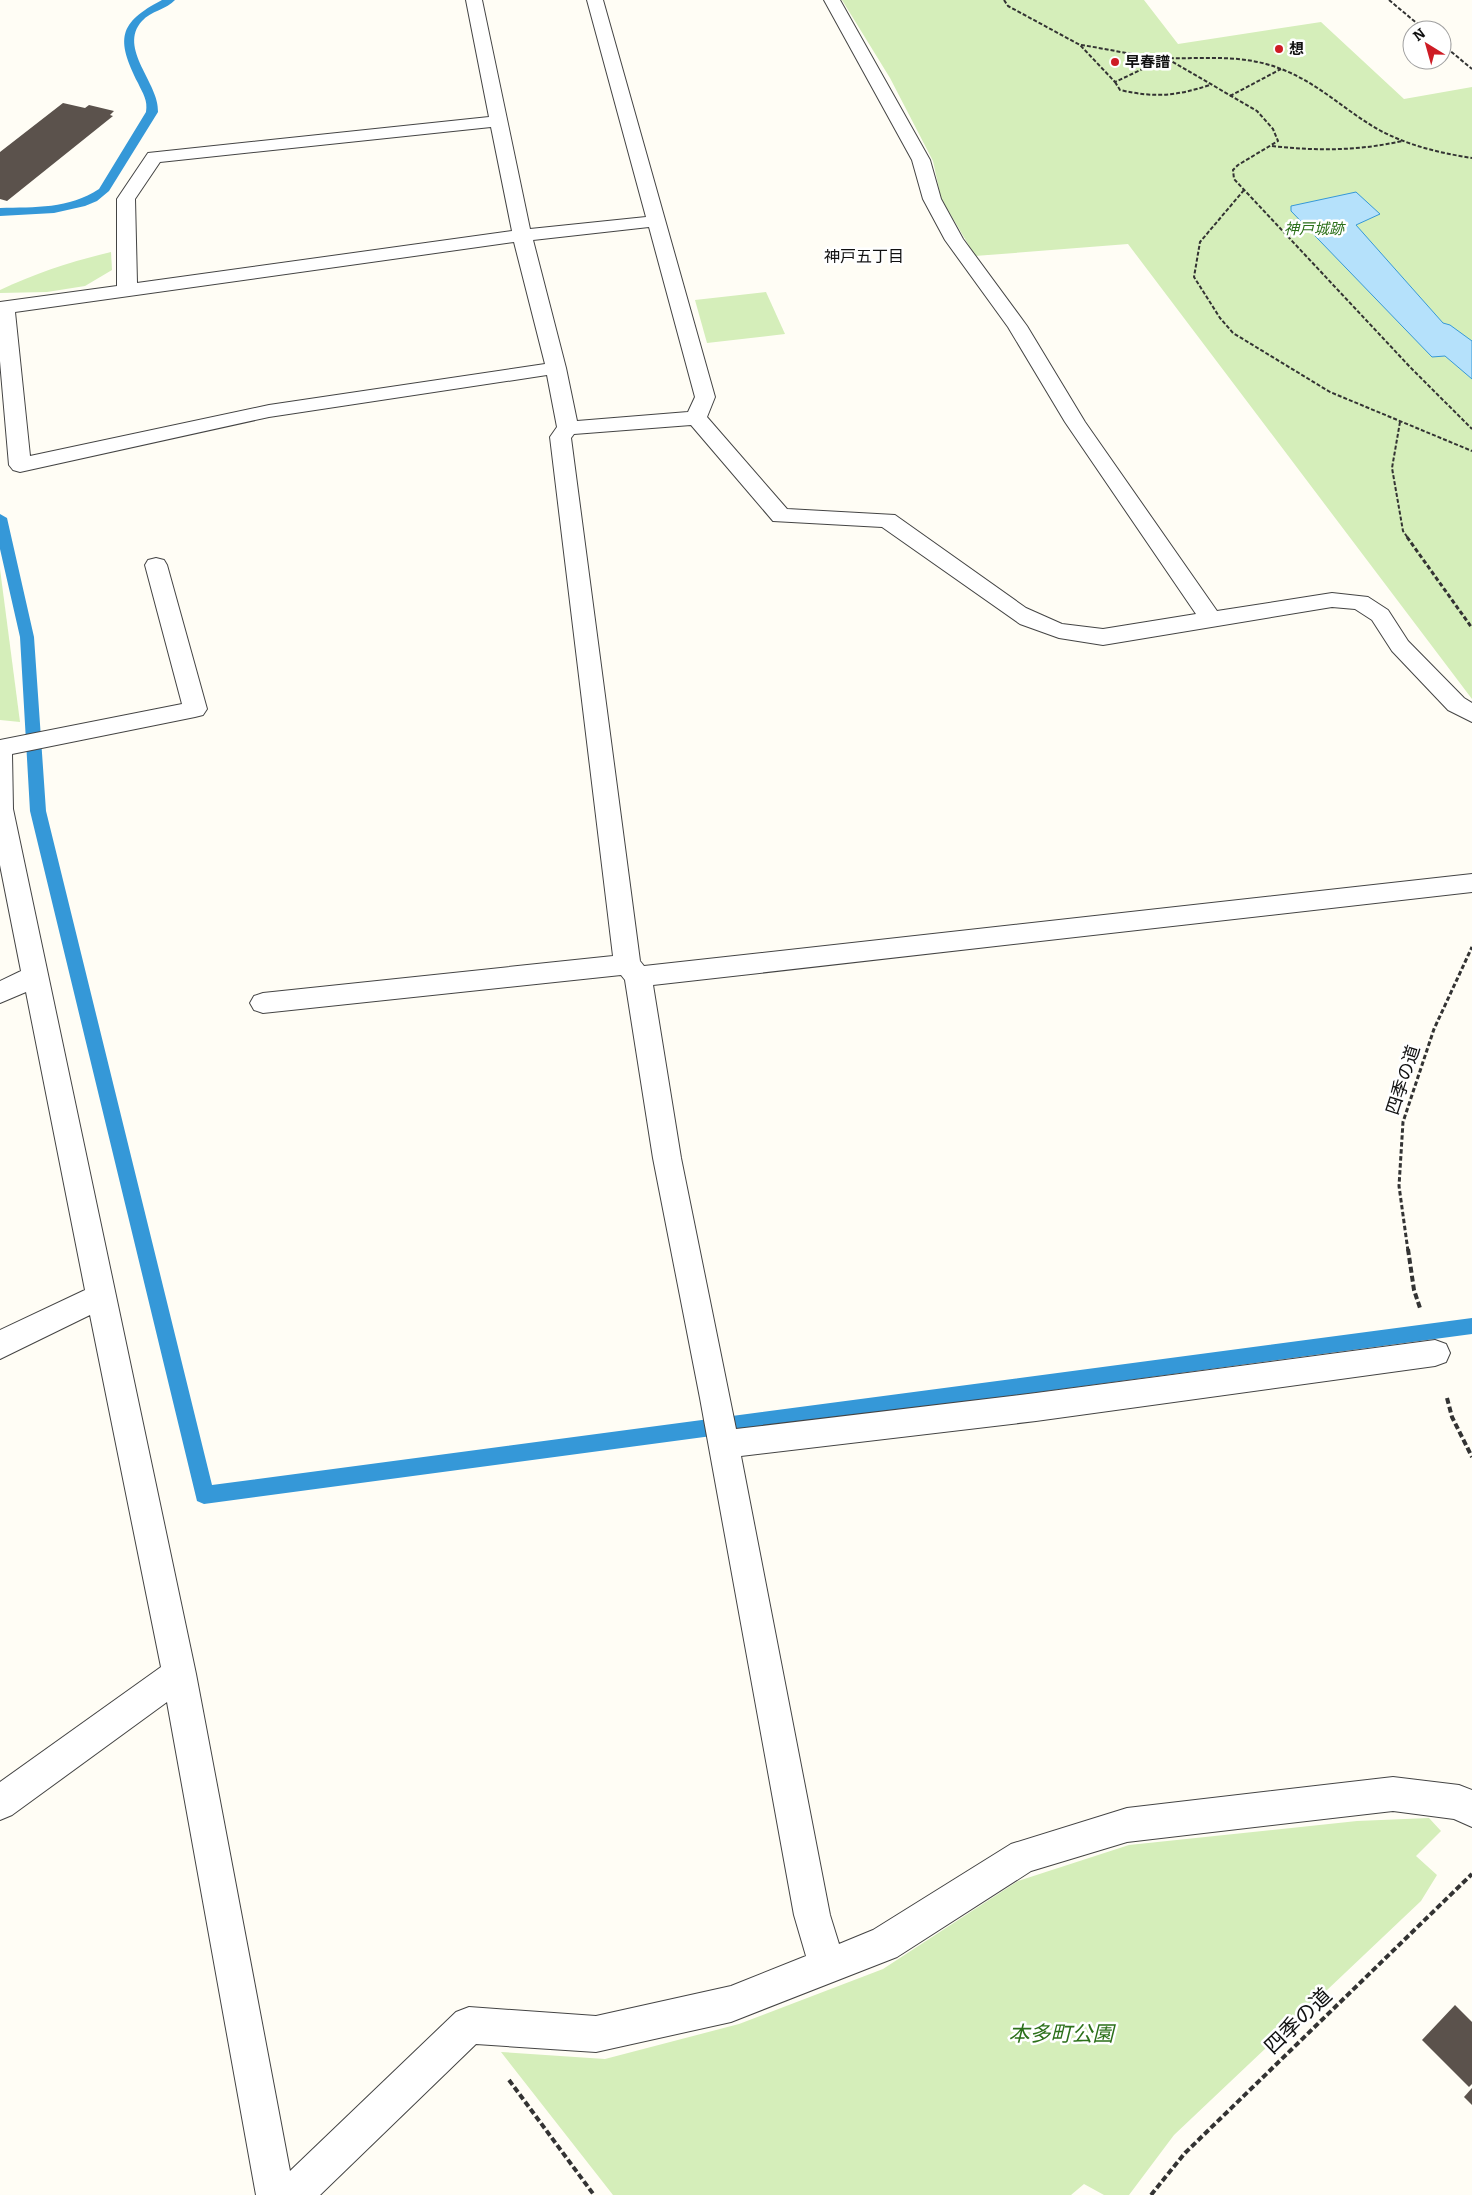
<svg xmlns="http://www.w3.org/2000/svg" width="1472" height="2195" viewBox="0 0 1472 2195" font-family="Bitter,'Noto Sans JP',serif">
  <rect width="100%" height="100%" fill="#fffdf5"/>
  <g fill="#d5eeba">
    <polygon points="842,0 1144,0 1178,44 1321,22 1404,99 1472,87 1472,699 1128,244 975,256 941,198 933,161 890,78"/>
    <path d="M111,252L112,270L85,286L47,292L0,293V290C36,273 73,261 111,252Z"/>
    <polygon points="766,292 785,334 707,343 695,300"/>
    <polygon points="0,569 20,722 0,720"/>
    <polygon points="1429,1818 1441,1831 1416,1856 1437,1875 1421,1901 1174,2135 1129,2195 1104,2195 1084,2184 1071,2195 613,2195 501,2052 605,2059 739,2024 883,1969 1018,1881 1129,1845 1357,1821"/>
  </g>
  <polygon fill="#b5e1fb" stroke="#3598d8" points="1356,192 1380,214 1356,225 1443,323 1450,325 1472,341 1472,379 1445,356 1432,357 1291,211 1291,206"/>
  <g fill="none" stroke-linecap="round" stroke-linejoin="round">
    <g fill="#3598d8" fill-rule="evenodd">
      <path d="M162,0H175C167,9 151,11 142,21C117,48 160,84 158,112L109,191L97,201L85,206L54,213L0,216V208C35,207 69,209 99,189L146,112C148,100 143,94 138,83C116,39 118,23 162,0Z"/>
      <polygon points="0,514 7,518 34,637 46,811 212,1485 1472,1318 1472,1334 204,1504 197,1501 30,811 20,637 0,549"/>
    </g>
  </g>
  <g fill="#5b524c">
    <polygon points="63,103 85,108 89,105 114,111 110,115 113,116 7,201 0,199 0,152"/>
    <polygon points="1455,2005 1472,2022 1472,2084 1469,2087 1422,2040"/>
    <polygon points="1472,2088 1472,2105 1464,2097"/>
  </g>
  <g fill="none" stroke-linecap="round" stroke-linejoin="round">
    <defs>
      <path id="street" d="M466,0H482L530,229L646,217L587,0H603L715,397L707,417L787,509L895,515L1026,608L1062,624L1103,629L1196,614L1065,422L1008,327L945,240L923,199L912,160L824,0H840L930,160L941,199L963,239L1027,326L1085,422L1217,611L1332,593L1368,597L1388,610L1408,641L1464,698L1472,703V722L1448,710L1392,651L1372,620L1355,609L1332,607L1103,645L1059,638L1020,624L882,527L773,521L691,425L574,434L571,438L640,961L644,966L1472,874V892L653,985L681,1158L736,1429L1036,1393L1435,1340L1446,1344L1450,1353L1446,1362L1435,1366L1036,1421L741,1456L830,1915L839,1944L873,1930L1011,1844L1127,1808L1393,1777L1459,1785L1472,1790V1827L1454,1819L1393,1811L1127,1842L1031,1871L897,1957L731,2022L596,2052L476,2044L320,2195H256L167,1702L12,1815L0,1820V1782L161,1667L90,1315L0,1359V1330L85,1290L26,992L0,1003V981L21,971L0,865V740L182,704L145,565L148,560L156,558L164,560L167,565L207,709L203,715L195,717L12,754L13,809L196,1674L290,2171L456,2012L469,2007L596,2016L731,1986L806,1956L794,1915L700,1398L653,1158L625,980L621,975L263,1013L254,1010L250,1003L254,996L263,993L613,956L550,437L557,427L547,375L269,417L20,472L13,470L9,465L0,361V302L117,286V199L148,153L489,117ZM491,127L512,231L137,283L135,199L160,162ZM649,227L695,397L688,412L577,421L566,368L533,240ZM514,242L545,364L269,405L30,456L15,312Z"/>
    </defs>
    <use href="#street" stroke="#444" stroke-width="2"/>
    <g stroke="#333" stroke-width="2" stroke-dasharray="4 2" stroke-linecap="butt">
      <polyline points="1004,0 1008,6 1080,45 1115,82 1166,58 1257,111 1273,129 1278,141 1238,165 1233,170 1234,179 1410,367 1472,429"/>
      <polyline points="1389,0 1425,30"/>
      <polyline points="1442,44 1472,69"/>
      <path d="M1081,45C1109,49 1139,57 1168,58C1200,59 1234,55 1266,64C1314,77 1341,109 1381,131C1410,146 1440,153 1472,158"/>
      <path d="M1115,82L1120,90C1155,98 1176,96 1210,85"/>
      <polyline points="1230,96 1281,69"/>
      <path d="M1272,146C1316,151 1358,151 1402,141"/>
      <polyline points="1244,190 1200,242 1194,277 1220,318 1233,333 1330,392 1472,451"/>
      <polyline points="1400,422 1392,468 1403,531 1408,538"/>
    </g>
    <g stroke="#333" stroke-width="3" stroke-dasharray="4.5 2.5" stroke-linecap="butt">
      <polyline points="1407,537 1472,628"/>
      <polyline points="1408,1251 1399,1186 1403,1122 1434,1029 1472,947"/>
    </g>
    <g stroke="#333" stroke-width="4" stroke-dasharray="6 3" stroke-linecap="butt">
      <polyline points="1408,1249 1414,1290 1420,1308"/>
      <polyline points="1447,1398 1452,1417 1472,1457"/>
      <polyline points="509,2080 594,2195"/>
      <polyline points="1151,2195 1185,2153 1472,1874"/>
    </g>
    <use href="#street" fill="#fff" fill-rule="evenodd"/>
  </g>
  <g fill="#ce1c25" stroke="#fff" stroke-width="2">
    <circle cx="1279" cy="49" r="5"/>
    <circle cx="1115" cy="62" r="5"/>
  </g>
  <g text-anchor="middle" stroke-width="5" stroke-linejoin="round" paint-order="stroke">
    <g font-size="15" font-weight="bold" fill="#111" stroke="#fff" text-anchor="start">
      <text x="1289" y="54">想</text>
      <text x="1125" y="67">早春譜</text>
    </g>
    <g font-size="15" font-style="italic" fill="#2c701a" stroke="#fff">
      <text x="1314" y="234">神戸城跡</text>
    </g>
    <g font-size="16" fill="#111" stroke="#fff">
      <text x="864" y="262">神戸五丁目</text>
    </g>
    <g font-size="18" fill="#111" stroke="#fff">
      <text transform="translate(1403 1080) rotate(-72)" y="6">四季の道</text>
    </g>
    <g font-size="21" fill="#111" stroke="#fff">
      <text transform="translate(1298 2021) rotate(-44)" y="7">四季の道</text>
    </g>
    <g font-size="21" font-style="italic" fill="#2c701a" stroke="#fff">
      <text x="1061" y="2041">本多町公園</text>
    </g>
  </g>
  <g transform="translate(1427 45) rotate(323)"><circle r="24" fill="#ffffff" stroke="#a0a0a0"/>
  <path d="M0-4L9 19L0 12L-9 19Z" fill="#ce1c25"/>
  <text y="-8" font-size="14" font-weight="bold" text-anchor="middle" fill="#111111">N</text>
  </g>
</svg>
